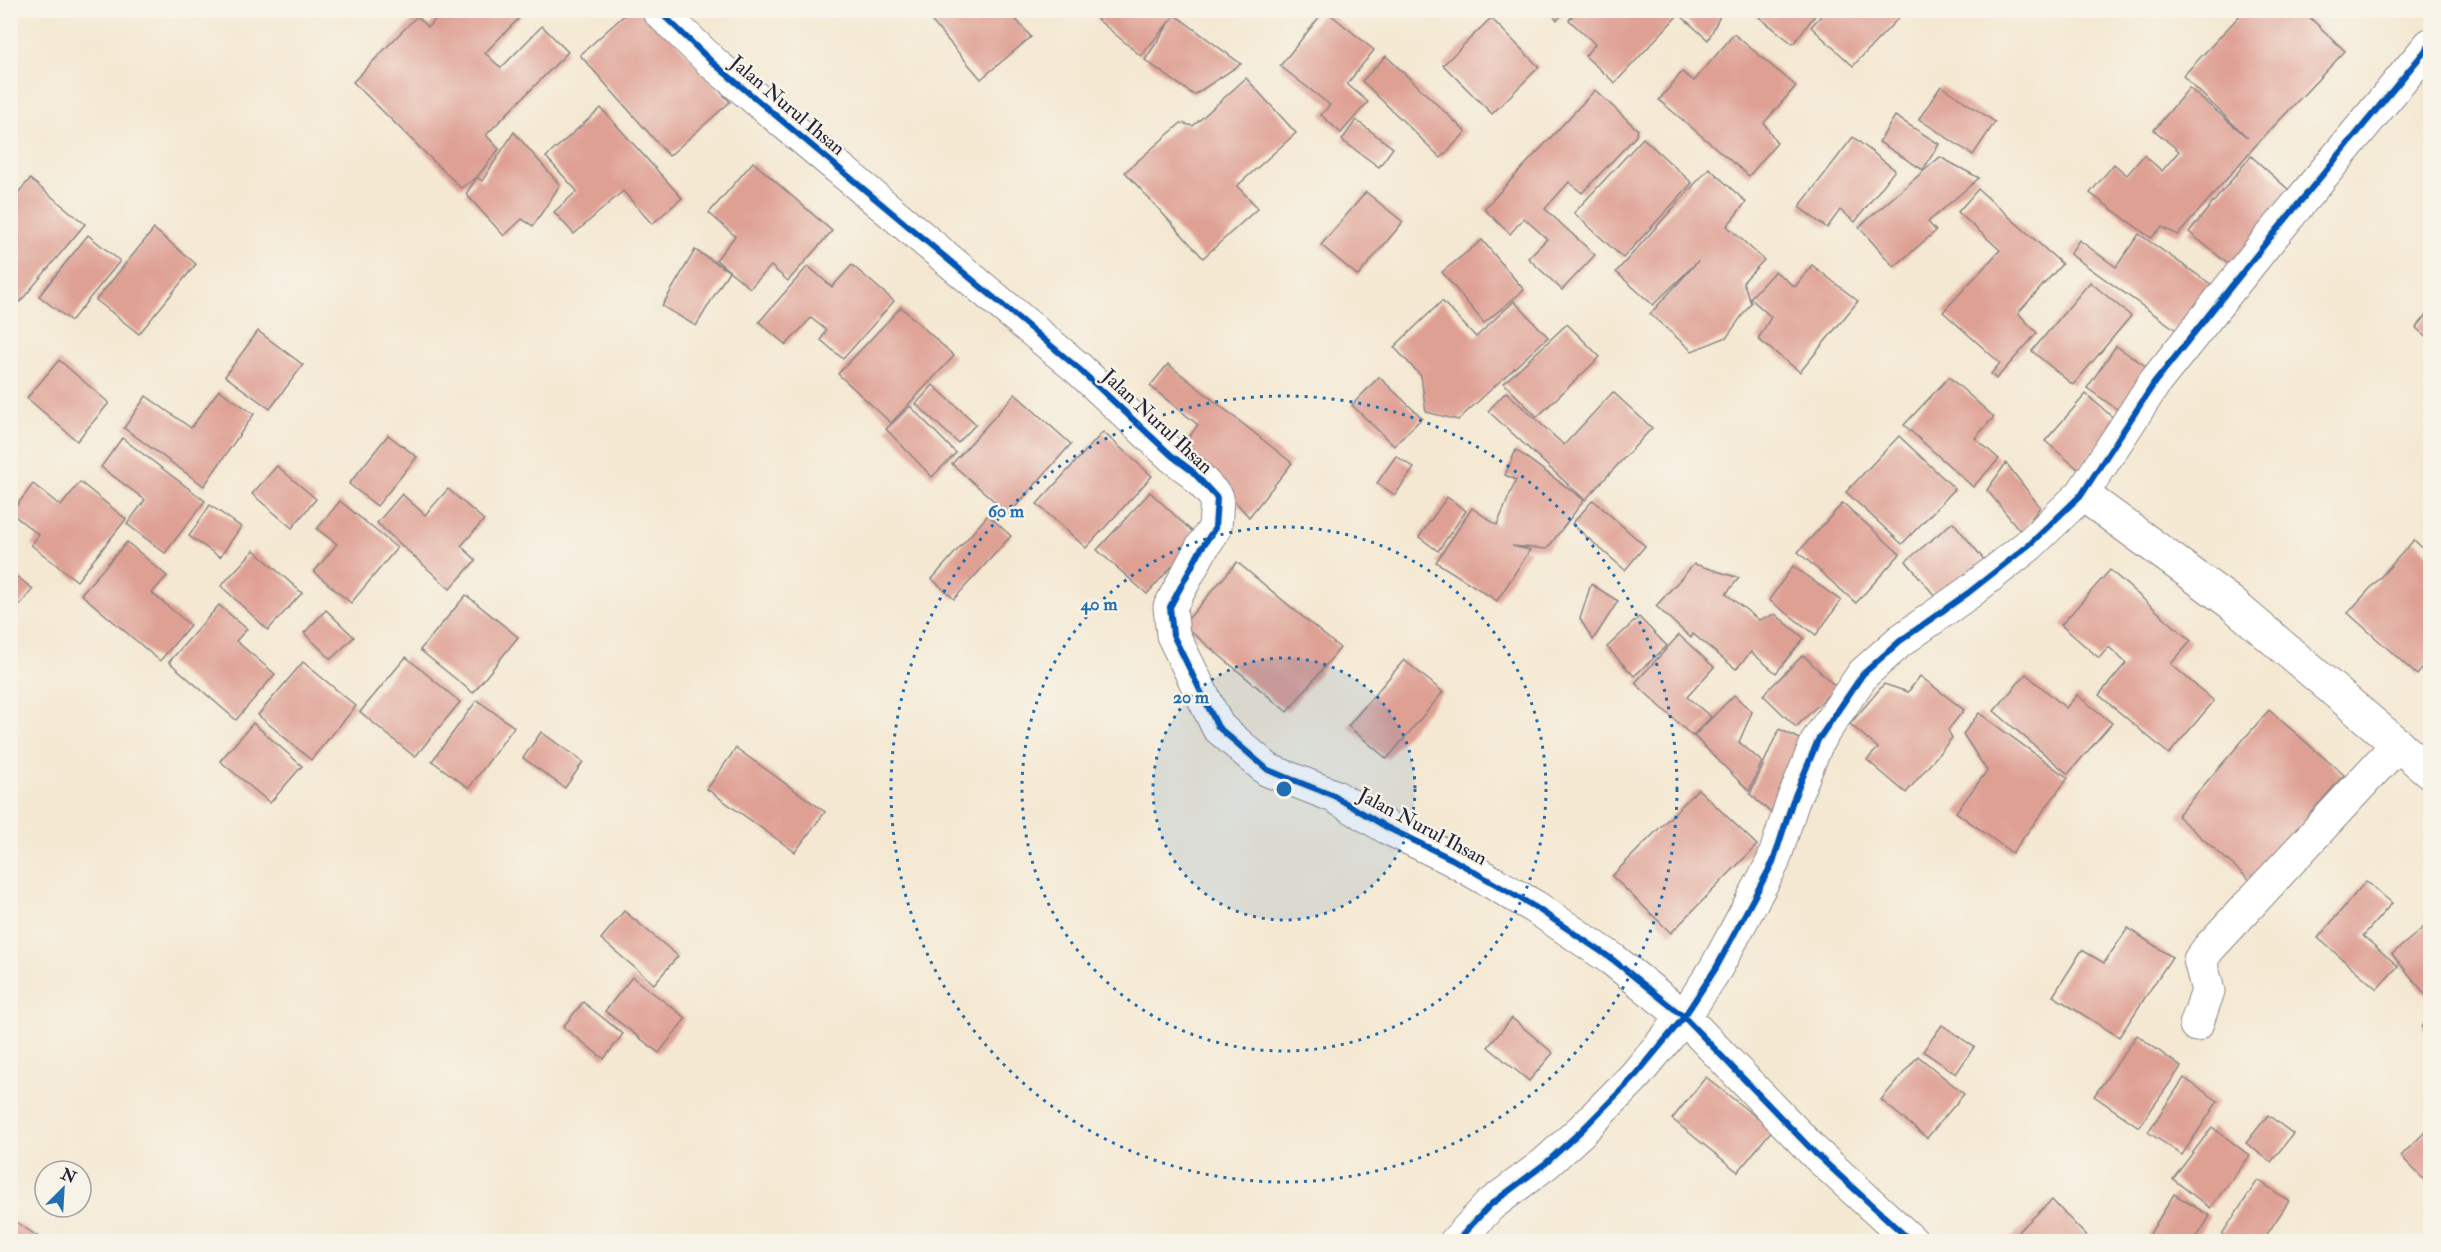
<svg xmlns="http://www.w3.org/2000/svg" width="2441" height="1252" viewBox="0 0 2441 1252" font-family="'IM FELL Double Pica',serif">
  <rect width="100%" height="100%" fill="#f7f3e8"/>
  <filter id="ink" filterUnits="userSpaceOnUse"><feTurbulence type="fractalNoise" baseFrequency=".0167" numOctaves="2"/><feDisplacementMap in="SourceGraphic" scale="12" xChannelSelector="R" yChannelSelector="G"/><feConvolveMatrix kernelMatrix="1 2 1 2 8 2 1 2 1" color-interpolation-filters="sRGB"/></filter>
  <filter id="wash" filterUnits="userSpaceOnUse"><feTurbulence type="fractalNoise" baseFrequency=".008" numOctaves="4" result="noise"/><feDisplacementMap in="SourceGraphic" scale="24" xChannelSelector="R" yChannelSelector="G"/><feGaussianBlur stdDeviation="1.35" result="paint"/><feColorMatrix in="noise" values="0 0 0 0 0 0 0 0 0 0 0 0 0 0 0 0 0 1.4 0 .05"/><feComposite in="paint" operator="in"/></filter>
  <g filter="url(#wash)">
    <rect width="100%" height="100%" fill="#f4e8d2"/>
    <g id="blocks">
      <g fill="#dfa094">
        <polygon points="444,10 527,10 485,53 501,68 542,26 568,52 486,135 499,149 477,177 482,181 514,132 560,185 533,226 522,219 504,236 466,194 477,177 461,188 353,82 417,16 428,27"/>
        <polygon points="630,10 647,10 730,102 669,156 580,55"/>
        <polygon points="922,10 1008,10 1031,37 981,79"/>
        <polygon points="1104,10 1177,10 1174,14 1241,64 1194,95 1145,60 1173,17 1141,56 1097,19"/>
        <polygon points="1325,10 1374,50 1347,84 1368,102 1341,133 1321,115 1330,105 1280,66"/>
        <polygon points="1548,10 1567,10 1557,20"/>
        <polygon points="1577,10 1723,10 1708,40 1679,14 1615,83 1585,56 1595,44 1569,20"/>
        <polygon points="1750,10 1819,10 1793,44"/>
        <polygon points="1826,10 1906,10 1853,66 1811,27"/>
        <polygon points="2245,10 2302,10 2345,51 2256,145 2178,235 2162,227 2151,238 2090,193 2114,164 2127,175 2144,155 2162,171 2179,151 2154,130 2189,88 2248,138 2183,76"/>
        <polygon points="1491,18 1539,67 1492,114 1443,65"/>
        <polygon points="1734,34 1796,86 1764,123 1777,143 1749,176 1659,100 1682,72 1694,81"/>
        <polygon points="1386,56 1466,132 1441,158 1362,81"/>
        <polygon points="1246,78 1296,133 1237,186 1258,208 1203,258 1125,172 1181,123 1193,126"/>
        <polygon points="1941,86 1995,122 1973,155 1919,119"/>
        <polygon points="1595,90 1638,130 1636,136 1582,193 1569,182 1545,209 1595,255 1562,290 1528,258 1547,239 1524,218 1510,234 1484,209"/>
        <polygon points="601,108 682,198 652,224 623,191 574,234 554,212 577,191 546,157"/>
        <polygon points="1895,116 1939,144 1923,170 1879,142"/>
        <polygon points="1356,120 1393,148 1379,167 1342,140"/>
        <polygon points="1853,137 1895,170 1855,222 1840,210 1827,228 1799,207"/>
        <polygon points="1643,138 1692,183 1623,258 1574,213"/>
        <polygon points="2251,156 2300,200 2233,268 2189,232"/>
        <polygon points="1940,157 1979,178 1928,222 1936,231 1894,267 1859,227"/>
        <polygon points="753,162 832,231 788,281 771,266 750,288 716,260 735,236 709,213"/>
        <polygon points="1709,168 1746,202 1727,226 1764,260 1743,282 1751,303 1727,337 1692,351 1650,314 1698,261 1653,305 1616,272"/>
        <polygon points="30,179 85,224 20,302 10,294 10,202"/>
        <polygon points="1978,189 2062,264 2018,313 2037,333 1996,379 1991,374 2000,363 1943,312 2000,250 1958,212"/>
        <polygon points="1366,192 1403,222 1358,276 1321,245"/>
        <polygon points="154,229 196,264 139,334 96,300"/>
        <polygon points="2139,234 2219,290 2186,337 2070,254 2079,240 2116,267"/>
        <polygon points="88,235 120,261 71,321 39,296"/>
        <polygon points="1482,240 1524,290 1484,323 1442,272"/>
        <polygon points="695,250 729,271 696,326 662,306"/>
        <polygon points="852,265 894,301 843,359 821,340 826,330 811,318 786,345 759,322 808,266 832,287"/>
        <polygon points="1812,265 1858,301 1800,372 1758,339 1771,317 1750,298 1775,271 1795,287"/>
        <polygon points="2090,282 2131,316 2073,385 2032,351"/>
        <polygon points="1442,301 1476,337 1514,301 1548,337 1458,420 1426,412 1421,376 1394,347"/>
        <polygon points="901,307 954,356 891,423 838,374"/>
        <polygon points="2430,311 2430,340 2416,328"/>
        <polygon points="1567,324 1600,357 1537,417 1504,383"/>
        <polygon points="258,331 303,365 270,409 225,376"/>
        <polygon points="2116,346 2153,371 2124,414 2087,388"/>
        <polygon points="59,360 109,403 77,441 27,398"/>
        <polygon points="1168,364 1292,463 1249,517 1184,444 1198,425 1150,386"/>
        <polygon points="1379,377 1422,418 1394,446 1352,405"/>
        <polygon points="1949,377 1994,417 1975,438 1999,459 1973,487 1904,425"/>
        <polygon points="933,385 976,424 958,443 916,404"/>
        <polygon points="219,390 254,414 204,486 124,428 146,396 191,428"/>
        <polygon points="1506,392 1564,445 1613,392 1652,428 1585,500 1488,411"/>
        <polygon points="1015,394 1071,444 1009,514 952,464"/>
        <polygon points="2086,394 2118,422 2078,469 2045,441"/>
        <polygon points="910,406 956,453 932,477 886,429"/>
        <polygon points="1103,432 1152,476 1086,548 1037,504"/>
        <polygon points="388,435 417,457 377,506 349,484"/>
        <polygon points="1899,436 1955,489 1902,544 1846,492"/>
        <polygon points="122,438 205,501 165,553 127,524 145,500 101,467"/>
        <polygon points="1516,450 1584,500 1547,549 1512,546 1530,550 1497,601 1436,562 1472,508 1497,525 1516,480 1505,475"/>
        <polygon points="1396,456 1414,468 1395,495 1377,483"/>
        <polygon points="2006,463 2040,507 2021,532 1987,490"/>
        <polygon points="277,466 316,499 292,528 252,494"/>
        <polygon points="80,482 126,519 77,581 31,545 39,535 11,513 33,484 61,506"/>
        <polygon points="448,489 484,520 461,546 476,560 450,589 377,523 402,494 425,515"/>
        <polygon points="1150,492 1198,537 1147,594 1097,550"/>
        <polygon points="1447,497 1466,511 1438,551 1419,537"/>
        <polygon points="1593,500 1645,546 1625,570 1572,524"/>
        <polygon points="340,501 397,548 351,603 314,572 337,544 317,529"/>
        <polygon points="1843,503 1900,554 1856,603 1798,552"/>
        <polygon points="210,505 241,527 220,557 189,536"/>
        <polygon points="988,515 1011,536 954,599 932,579"/>
        <polygon points="1953,522 1986,562 1939,601 1906,561"/>
        <polygon points="2414,540 2430,555 2430,659 2417,675 2348,613"/>
        <polygon points="127,542 167,576 152,593 190,625 160,661 81,594"/>
        <polygon points="254,550 302,593 268,630 221,586"/>
        <polygon points="1237,562 1340,648 1287,712 1183,625"/>
        <polygon points="1694,564 1739,578 1726,594 1759,620 1775,614 1804,638 1776,673 1751,652 1736,669 1693,634 1691,638 1656,606"/>
        <polygon points="1793,566 1841,601 1816,635 1769,600"/>
        <polygon points="2110,570 2191,641 2171,664 2214,701 2169,754 2099,695 2126,663 2109,647 2099,658 2061,625"/>
        <polygon points="12,573 33,589 10,617 10,575"/>
        <polygon points="1591,584 1618,601 1593,640 1580,619"/>
        <polygon points="466,595 518,637 473,693 420,650"/>
        <polygon points="219,605 247,629 236,641 275,674 236,720 169,662"/>
        <polygon points="326,610 354,637 331,659 304,633"/>
        <polygon points="1639,617 1667,646 1634,676 1607,647"/>
        <polygon points="1679,635 1714,667 1687,697 1711,717 1692,736 1635,683"/>
        <polygon points="1803,655 1836,687 1796,727 1763,695"/>
        <polygon points="406,657 460,702 415,757 360,712"/>
        <polygon points="1404,660 1443,692 1387,759 1348,726"/>
        <polygon points="303,662 356,706 311,760 258,715"/>
        <polygon points="2026,674 2066,708 2077,695 2112,723 2068,774 1994,711"/>
        <polygon points="1920,676 1964,710 1948,730 1952,738 1906,793 1867,760 1878,748 1850,724 1884,684 1908,692"/>
        <polygon points="1734,695 1752,712 1739,742 1762,762 1749,791 1694,736"/>
        <polygon points="477,700 514,727 469,788 432,761"/>
        <polygon points="2269,710 2344,775 2251,881 2177,816"/>
        <polygon points="1979,713 2068,778 2012,853 1956,812 1987,771 1963,734"/>
        <polygon points="253,723 302,766 270,803 220,761"/>
        <polygon points="1779,729 1815,746 1781,822 1750,794"/>
        <polygon points="541,732 583,762 565,788 523,758"/>
        <polygon points="736,748 825,812 795,852 707,789"/>
        <polygon points="1698,789 1757,845 1671,933 1612,876"/>
        <polygon points="2366,881 2392,903 2363,936 2398,966 2377,989 2318,938"/>
        <polygon points="624,911 678,956 654,984 601,939"/>
        <polygon points="2430,922 2430,1000 2392,954"/>
        <polygon points="2128,928 2172,957 2119,1037 2053,996 2082,950 2104,963"/>
        <polygon points="632,977 686,1018 659,1053 605,1011"/>
        <polygon points="583,1002 623,1034 604,1059 563,1027"/>
        <polygon points="2430,1011 2430,1033 2422,1028"/>
        <polygon points="1512,1018 1553,1053 1529,1081 1488,1047"/>
        <polygon points="1942,1025 1974,1047 1956,1074 1923,1051"/>
        <polygon points="2137,1035 2181,1067 2139,1127 2094,1096"/>
        <polygon points="1918,1056 1964,1094 1927,1138 1881,1100"/>
        <polygon points="1706,1077 1772,1130 1738,1172 1672,1119"/>
        <polygon points="2184,1078 2218,1101 2182,1155 2148,1132"/>
        <polygon points="2268,1115 2293,1134 2271,1162 2246,1143"/>
        <polygon points="2212,1127 2250,1156 2210,1208 2173,1179"/>
        <polygon points="2430,1127 2430,1186 2401,1156"/>
        <polygon points="2258,1180 2289,1201 2262,1242 2233,1242 2222,1234"/>
        <polygon points="2174,1194 2210,1216 2194,1242 2145,1242"/>
        <polygon points="2052,1200 2092,1242 2007,1242"/>
        <polygon points="16,1222 46,1242 10,1242 10,1231"/>
      </g>
    </g>
  </g>
  <g filter="url(#ink)">
    <use href="#blocks" fill-opacity="0" stroke="#8b8586" stroke-width="1.5"/>
    <g fill="none" stroke-linecap="round" stroke-linejoin="round">
      <defs>
        <g id="minor">
          <polyline points="658,10 713,63 1079,369 1172,456 1192,471 1217,498 1215,528 1201,549 1170,607 1173,635 1218,727 1268,770 1334,796 1388,828 1452,859 1535,907 1612,959 1684,1017 1815,1153 1912,1242"/>
          <polyline points="2082,494 2230,602 2430,772"/>
          <polyline points="2196,1025 2208,991 2200,960 2209,948 2398,744"/>
          <polyline points="1456,1242 1490,1205 1546,1163 1582,1130 1635,1076 1684,1017 1716,968 1773,862 1792,803 1818,740 1863,674 1900,641 1968,593 2029,545 2082,494 2155,382 2266,243 2430,45"/>
        </g>
      </defs>
      <use href="#minor" stroke="#8b8586" stroke-width="35"/>
      <use href="#minor" stroke="#fff" stroke-width="33"/>
      <defs>
        <g id="cycleway">
          <polyline points="658,10 713,63 1079,369 1172,456 1192,471 1217,498 1215,528 1201,549 1170,607 1173,635 1218,727 1268,770 1334,796 1388,828 1452,859 1535,907 1612,959 1684,1017 1815,1153 1912,1242"/>
          <polyline points="1456,1242 1490,1205 1546,1163 1582,1130 1635,1076 1684,1017 1716,968 1773,862 1792,803 1818,740 1863,674 1900,641 1968,593 2029,545 2082,494 2155,382 2266,243 2430,45"/>
        </g>
      </defs>
      <use href="#cycleway" stroke="#f7f3e8" stroke-width="10"/>
      <use href="#cycleway" stroke="#0057b8" stroke-width="6"/>
    </g>
  </g>
  <circle cx="1284" cy="789" r="131" fill="#1f6fb2" fill-opacity=".12"/>
  <g fill="none" stroke="#1f6fb2" stroke-width="3" stroke-dasharray="3 6">
    <circle cx="1284" cy="789" r="131"/>
    <circle cx="1284" cy="789" r="262"/>
    <circle cx="1284" cy="789" r="393"/>
  </g>
  <g text-anchor="middle" stroke-width="5" stroke-linejoin="round" paint-order="stroke">
    <g font-size="20" fill="#22223b" stroke="#f7f3e8">
      <text transform="translate(788 105) rotate(40)" y="7">Jalan Nurul Ihsan</text>
      <text transform="translate(1158 421) rotate(43)" y="7">Jalan Nurul Ihsan</text>
      <text transform="translate(1423 826) rotate(28)" y="7">Jalan Nurul Ihsan</text>
    </g>
  </g>
  <circle cx="1284" cy="789" r="9" fill="#1f6fb2" stroke="#f7f3e8" stroke-width="3"/>
  <g font-size="18" text-anchor="middle" font-weight="bold" fill="#1f6fb2" stroke="#f7f3e8" stroke-width="5" stroke-linejoin="round" paint-order="stroke">
    <text x="1006" y="517">60 m</text>
    <text x="1099" y="610">40 m</text>
    <text x="1191" y="703">20 m</text>
  </g>
  <rect width="2441" height="1252" fill="none" stroke="#f7f3e8" stroke-width="36"/>
  <g transform="translate(63 1189) rotate(24)"><circle r="28" fill="#f7f3e8" stroke="#a29fa3" stroke-width="1.5"/>
  <path d="M0-4.5L10 22L0 15L-10 22Z" fill="#1f6fb2"/>
  <text y="-9" font-size="16" font-weight="bold" text-anchor="middle" fill="#22223b">N</text>
  </g>
</svg>
